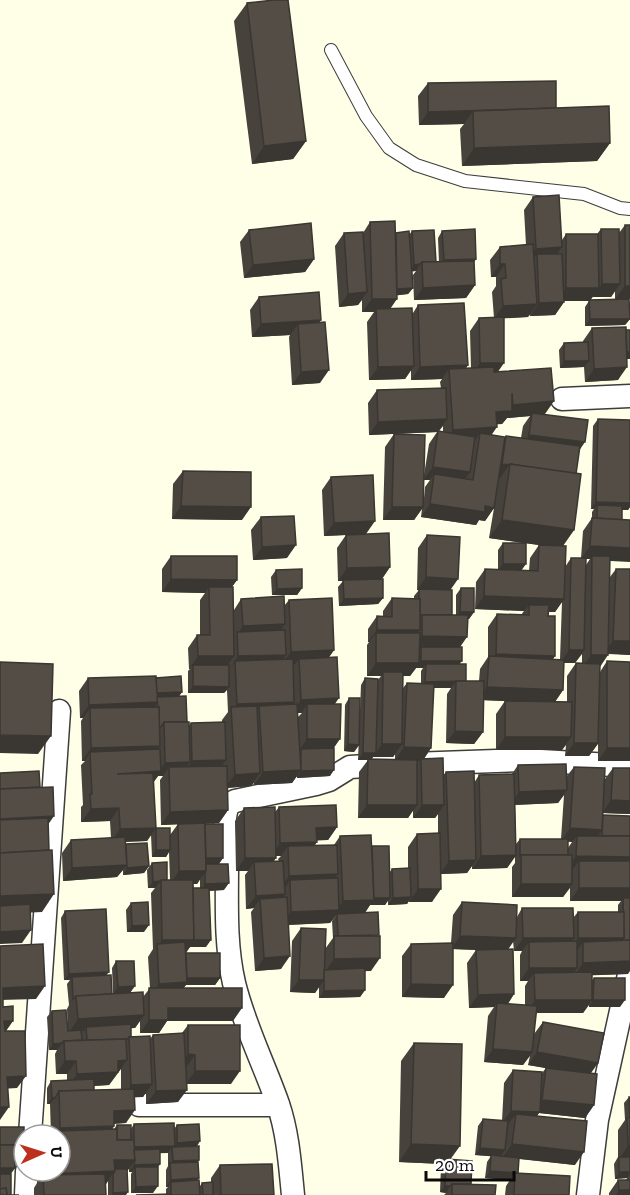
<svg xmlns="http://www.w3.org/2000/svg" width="630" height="1195" viewBox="0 0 630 1195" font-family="'Zilla Slab',serif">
  <rect width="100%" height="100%" fill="#fffee7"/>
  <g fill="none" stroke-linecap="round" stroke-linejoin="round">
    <defs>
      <polyline id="lane" points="331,50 366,116 389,148 416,165 465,181 584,194 620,208 630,209"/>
      <g id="street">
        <polyline points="562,399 630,396"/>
        <polyline points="139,1105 278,1105"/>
        <polyline points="30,1135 59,711"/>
        <polyline points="26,1195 27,1171"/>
        <path d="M293,1195C290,1165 288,1133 278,1104C264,1064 244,1025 234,983C225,944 227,904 227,864C227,845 221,823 228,805L235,801L316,784L329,780L350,767L383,765L523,760L630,766"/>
        <polyline points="588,1195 597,1120 630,970"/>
      </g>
    </defs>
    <use href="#lane" stroke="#3d3d3d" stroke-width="14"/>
    <use href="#street" stroke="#3d3d3d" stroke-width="25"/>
    <use href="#lane" stroke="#fff" stroke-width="12"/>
    <use href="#street" stroke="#fff" stroke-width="22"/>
  </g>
  <g fill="#47423c" fill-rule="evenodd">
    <polygon points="247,3 306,141 293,159 252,164 234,21"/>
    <polygon points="428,83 556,108 610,143 597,161 462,166 460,129 464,124 419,125 418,96"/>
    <path d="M533,197L562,240L566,234H597L601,229L619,233L625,225L630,299H615V291L611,297H593V295L590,300L630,319L625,325L585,326V307L589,301H564V302L555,315L530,316L529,314L528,317L504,318L498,372L545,414L579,450L576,474L574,530L563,546L565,567L571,558H581L583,531L592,518V512L594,509H591L593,426L598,419L630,420V507L628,510H622L610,561V577L616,569H630V655L608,654L600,667V672L607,661L630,761H598V744L589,756H565L566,745L562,750H496V714L505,701H506L483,700V732L474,744L446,743L447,694L451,688H433L431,748L424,759L444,775L446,772L474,783L479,775L512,774L518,765L566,777L574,767L605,779L613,768L630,814L603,813V815L630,816L628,974L592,975V980L594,978L620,1007H589V1005L583,1013H536L534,1034L543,1022L591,1073L594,1105L585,1118L539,1113L537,1116L575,1165L519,1159L518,1173L569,1195H505L506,1186L510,1180L485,1178L487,1162L491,1156L475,1155L478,1126L483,1119L502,1121L504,1083L513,1070L542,1073L546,1068L554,1069L528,1065L530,1056L523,1065L484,1062L488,1016L494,1007L469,1008L467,963L476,950H479L453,949L444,998L402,997V956L411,944L451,943L453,915L462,902L517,917L522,908L573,918L578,912H618V905L621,901H570V888L563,897H512V867L515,863V857L507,868L472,869V866L467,873L441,874L432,902H409V901L407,904L388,905V900L385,905H370L365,912L371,971H365V990L360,997L319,998V987L315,993L290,992L292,941L301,928L325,949L333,938L332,921L337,914L330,923L288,925L281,969L255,971L251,912L254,908L246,909L245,875L248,871H236L235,821L244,808L275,812L279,807L337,827L328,840H317L315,845H334L340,836L372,846L389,873L392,869L408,868V847L417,834H438V814L435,818H413V810L408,818H358L359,772L368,760H358L361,685L365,678L378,680L381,676H367V645L369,642H368V629L377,616H383V611L392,598H414V596L419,590H417L418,548L427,535L450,590L452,615H456V595L461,588L474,612L469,619H468L460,647V664L466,681H479L480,669L488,657V627L497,614L521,615L524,611L475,609L476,582L485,569H498V550L503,543L522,570L529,571L530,558L539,545L489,538L494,508L485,521L479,520L476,525L421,517L422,509L414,520H383L385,447L394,434L424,475L429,444L437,432L369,435L368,403L377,390L441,388L440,382L442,379L411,380V370L405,379L369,380L367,322L374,312H362V300L358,305L339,307L335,246L344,233H363L370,222L396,233L409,235L412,231L436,262H439L438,238L442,231L476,259L474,262L475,285L466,298L414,300L413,275L416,271H412L413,288L408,294L397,295L390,309L413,313L418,305L468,365L466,368H471L470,331L479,318H494L492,292L496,286V277H491L490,260L500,247L526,245L524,210ZM530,416L523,426L521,438L506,436L504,438L491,435L497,424H502L507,418ZM443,426V432L439,431ZM424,480H430L425,487L424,498ZM586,559H590L586,565ZM562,602L560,659H553L555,656L548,612H555ZM582,654V664L576,663L567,676V702H555L563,690L564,663H575ZM416,668H423L421,671V683H407L403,688V676H410ZM395,754V760L371,759L373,757H393ZM564,795L561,839H520L516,844L515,805L558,803ZM568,841L572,842L568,848ZM276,856H281L278,859L279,861H274ZM513,941L514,951H522L520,955V981H528L525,986V1005L508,1004L514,994L508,949Z"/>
    <polygon points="249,230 314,259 305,272 244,278 240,242"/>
    <polygon points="259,297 321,320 319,322 320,383 292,385 289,337 290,335 252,337 250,310"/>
    <polygon points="592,328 630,330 630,359 627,359 618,380 585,382 584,367 560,368 559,350 564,343 583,342 583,341"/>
    <polygon points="183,471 242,520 172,519 173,484"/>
    <polygon points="331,477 366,534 390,567 382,579 383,598 378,604 339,606 338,587 343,581 338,581 337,548 346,535 324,536 322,490"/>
    <polygon points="261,517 287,558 253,560 251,530"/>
    <path d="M171,556L237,580L232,587L234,610L241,599L284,606L289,600L334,650L329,657L334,704V749L330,776L297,778V776L292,783L254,785V783L251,786L227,788L228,810L219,823L199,824L223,858L219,864L224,890L209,891L206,947H190L186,953L220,978L215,985H186L183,988L233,1021H167L159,1033H140V1021L135,1028H131V1036L150,1039L153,1035L182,1033L188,1025L231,1084H187L178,1102L146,1104V1092L143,1097H135L126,1123L114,1124L113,1129H114L117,1125L131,1129L134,1124L174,1129L177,1125L197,1146L199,1160L198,1162L197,1181L200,1186L202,1183L211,1182V1178L220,1165L274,1195H135L166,1194V1189L168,1187H166V1170L168,1166V1153H160V1164L158,1167L153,1193H131V1174L132,1172H129V1168L127,1171L126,1195H108V1181L106,1184V1195H34V1188L37,1183V1171H60V1135H51L50,1104H47V1088L51,1081L67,1080V1074H56L55,1054L57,1050H49L47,1017L52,1011L68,1031L67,1009L69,1005L67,984L70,980H64L61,918L65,911L106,975L112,994H113L112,968L116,961L131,992L143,997L150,988L148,957L153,949L151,893L155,888H148L147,870L152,863L167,880H170L169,852L166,857H152L151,835L147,841L125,842L126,845L149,866L144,873L123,875V870L117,877L63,881L62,853L71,840L111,838L110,821L81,822V807L83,805L81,765L85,761H82L81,721L83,718H80L79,691L88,678H156L182,692L179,696L189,726L191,723L222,722V720L228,712L227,690L224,693H188V671L190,669H189L188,648L197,635H200V600L205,593L162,592V569ZM298,713H302L298,717V726ZM158,776H163L160,780L161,825L178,824L170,835L156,828L153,783ZM200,879V888H193V884H197ZM121,1069V1089L94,1090V1086L109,1085Z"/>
    <polygon points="276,570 302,588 297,595 272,595 271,577"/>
    <polygon points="349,698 359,745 354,752 344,751 345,705"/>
    <polygon points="131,903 144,932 127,932 126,910"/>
    <polygon points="414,1043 450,1159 471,1184 495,1195 444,1195 446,1193 440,1192 441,1166 443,1164 399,1162 401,1061"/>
    <polygon points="629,1097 630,1097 630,1195 609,1195 609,1193 618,1180 626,1180 627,1178 615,1179 614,1164 618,1157 618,1130 625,1120 624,1103"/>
  </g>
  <g fill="#3a3631">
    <polygon points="473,111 464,124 419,125 428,112"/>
    <polygon points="306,141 293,159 252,164 264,146"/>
    <polygon points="610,143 597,161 462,166 474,148"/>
    <polygon points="562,247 553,260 537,254 532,261 527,261 536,249"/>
    <polygon points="314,259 305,272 244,278 253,265"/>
    <polygon points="476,259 472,265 439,267 444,260"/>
    <polygon points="420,264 416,271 409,272 414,265"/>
    <polygon points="500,264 505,264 496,277 491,277"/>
    <polygon points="602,284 620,284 611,297 593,297"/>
    <polygon points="475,285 466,298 414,300 423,288"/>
    <polygon points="625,286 630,286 630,299 615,299"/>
    <polygon points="413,288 408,294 392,296 397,289"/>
    <polygon points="566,288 599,288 590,301 557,301"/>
    <polygon points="367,292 358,305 339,307 348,294"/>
    <polygon points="372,299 397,299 388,312 376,309 374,312 362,312"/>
    <polygon points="564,302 555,315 530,316 539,303"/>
    <polygon points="537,304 528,317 494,319 503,306"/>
    <polygon points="590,319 630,319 625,325 585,326"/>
    <polygon points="321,320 312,333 298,324 290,335 252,337 261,324"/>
    <polygon points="630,352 630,359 619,359 623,353"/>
    <polygon points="564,361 589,361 584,367 560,368"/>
    <polygon points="480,363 504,363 495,376 471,376"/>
    <polygon points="468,365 459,378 449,369 442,379 411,380 420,367"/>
    <polygon points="414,366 405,379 369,380 378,367"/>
    <polygon points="627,367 618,380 585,382 594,369"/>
    <polygon points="329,370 320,383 292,385 301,372"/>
    <polygon points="554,401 545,414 532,413 530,416 507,418 502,424 487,425 496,412 508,411 513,405"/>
    <polygon points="447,419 438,432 369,435 378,422"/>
    <polygon points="497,427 488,440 480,433 474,441 443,442 453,430"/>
    <polygon points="529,435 585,442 576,455 520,448"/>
    <polygon points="502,464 509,465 500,478 493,477"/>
    <polygon points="433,467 470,472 461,485 434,474 430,480 423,480"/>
    <polygon points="596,502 630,503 630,507 628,510 597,509 597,505 594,509 591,509"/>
    <polygon points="430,504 485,506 494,508 485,521 479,520 476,525 421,517"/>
    <polygon points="181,506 251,507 242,520 172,519"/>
    <polygon points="392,507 423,507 414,520 383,520"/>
    <polygon points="502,520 574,530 561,548 489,538"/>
    <polygon points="375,521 366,534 324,536 334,523"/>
    <polygon points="296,545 287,558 253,560 262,547"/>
    <polygon points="590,546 630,548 630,562 592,560 592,556 590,559 581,559"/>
    <polygon points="503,564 526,564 521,571 498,570"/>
    <polygon points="390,567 381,580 338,581 347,568"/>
    <polygon points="426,577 458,579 449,592 417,590"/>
    <polygon points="171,579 237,580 227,593 209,587 205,593 162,592"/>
    <polygon points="302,588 297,595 272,595 277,589"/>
    <polygon points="484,596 564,599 555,612 529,611 529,605 524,611 475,609"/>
    <polygon points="383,598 378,604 339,606 344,599"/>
    <polygon points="460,612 474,612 469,619 456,618"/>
    <polygon points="285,624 276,637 237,634 243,626"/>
    <polygon points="377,630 420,630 411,643 376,633 369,642 368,642"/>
    <polygon points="422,636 467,637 458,650 421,647 420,649 413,649"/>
    <polygon points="613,641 630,641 630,655 604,653"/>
    <polygon points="334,650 325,663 299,659 295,664 282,664 291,652"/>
    <polygon points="569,650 584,650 575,663 560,663"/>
    <polygon points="496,654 555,656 546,669 487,667"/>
    <polygon points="286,655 277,668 235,661 229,669 238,656"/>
    <polygon points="591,655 608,655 599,668 582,668"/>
    <polygon points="198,656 234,656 225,669 193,665 189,669"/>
    <polygon points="421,661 462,661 457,667 426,664 423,668 416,668 410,676 383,676 383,672 381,676 367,676 376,663 419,663"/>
    <polygon points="456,681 451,688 421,688 425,682"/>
    <polygon points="193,686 229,687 224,693 188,693"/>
    <polygon points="487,687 563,690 554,703 478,700"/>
    <polygon points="182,692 177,699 157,700 156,693"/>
    <polygon points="339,698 330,711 307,704 302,713 292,713 301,700"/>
    <polygon points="158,702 149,715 90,708 83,718 80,718 89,705"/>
    <polygon points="294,702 285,715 259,706 252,716 231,712 237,704"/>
    <polygon points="455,731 483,732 474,744 446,743"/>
    <polygon points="0,735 51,736 38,754 0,753"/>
    <polygon points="505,737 571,737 562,750 496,750"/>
    <polygon points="307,739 340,739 331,752 301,749 298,752"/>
    <polygon points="574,743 598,743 589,756 565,756"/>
    <polygon points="348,744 359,745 354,752 344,751"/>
    <polygon points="382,744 402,744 393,757 373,757"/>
    <polygon points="160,746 151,758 90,752 85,761 82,761 91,748"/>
    <polygon points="404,747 431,748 422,761 421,759 420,761 395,760"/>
    <polygon points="607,748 630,748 630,761 598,761"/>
    <polygon points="363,753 376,753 371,760 358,760"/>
    <polygon points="226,760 217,773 183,774 192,761"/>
    <polygon points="190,762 181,775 169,767 163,776 158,776 152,784 117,774 159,771 165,763"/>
    <polygon points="301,770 292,783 254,785 263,772"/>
    <polygon points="334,770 330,776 297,778 301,771"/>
    <polygon points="260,773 251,786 225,788 235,775"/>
    <polygon points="567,790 558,803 510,805 519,792"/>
    <polygon points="611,800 630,801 630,814 602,813"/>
    <polygon points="367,805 417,805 408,818 358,818"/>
    <polygon points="422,805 444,805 435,818 413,818"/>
    <polygon points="119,808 110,821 81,822 91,809"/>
    <polygon points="228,810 219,823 161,825 170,812"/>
    <polygon points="54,816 45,829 0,831 0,819"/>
    <polygon points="337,827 328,840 307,841 316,828"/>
    <polygon points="156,828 147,841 111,842 120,829"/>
    <polygon points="570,828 602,830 593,843 577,836 572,842 561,841"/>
    <polygon points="317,842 308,855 288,846 281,856 271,856 280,843"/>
    <polygon points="156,850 170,850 166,857 152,857"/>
    <polygon points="516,855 507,868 472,869 481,856"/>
    <polygon points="576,856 630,857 630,870 579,861 573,869 567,869"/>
    <polygon points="204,858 223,858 218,864 199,865"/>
    <polygon points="245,858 276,858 267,871 254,862 248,871 236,871"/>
    <polygon points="476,860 467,873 440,874 449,861"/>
    <polygon points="127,865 117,877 63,881 72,868"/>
    <polygon points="149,866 144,873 123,875 127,868"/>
    <polygon points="179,871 206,871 197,884 170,884"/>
    <polygon points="338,874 329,887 290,880 284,889 280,889 289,876"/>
    <polygon points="153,882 160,882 155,888 148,888"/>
    <polygon points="229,883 224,890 201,891 205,884"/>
    <polygon points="521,884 572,884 563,897 512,897"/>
    <polygon points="579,888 630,888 630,900 623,898 621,901 570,901"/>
    <polygon points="418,889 441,889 432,902 409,902"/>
    <polygon points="54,894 42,912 0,914 0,896"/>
    <polygon points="285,894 276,907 260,899 254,908 246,909 256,896"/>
    <polygon points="411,897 407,904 388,905 393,898"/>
    <polygon points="372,898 390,898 385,905 370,905 365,913 337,914 330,923 282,925 291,912 336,910 343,901"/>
    <polygon points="149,925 144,932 127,932 132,926"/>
    <polygon points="31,930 22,943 0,944 0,932"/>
    <polygon points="460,936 516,938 507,951 451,949"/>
    <polygon points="523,938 574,938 565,951 529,942 522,951 514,951"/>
    <polygon points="578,938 624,938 614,951 583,942 577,951 569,951"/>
    <polygon points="162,940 211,940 206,947 190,947 185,953 157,948"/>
    <polygon points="290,956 281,969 255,971 264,958"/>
    <polygon points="380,958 371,971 325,972 334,959"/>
    <polygon points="630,961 630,971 628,974 574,976 583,963"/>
    <polygon points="529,968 577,968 568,981 534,973 528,981 520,981"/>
    <polygon points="109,972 104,978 72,977 70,980 64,980 69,974"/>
    <polygon points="186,978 220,978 215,985 186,985 178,995 150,997 159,984"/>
    <polygon points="299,980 324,980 315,993 290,992"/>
    <polygon points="411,984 453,985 444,998 402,997"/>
    <polygon points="45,986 36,999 0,1000 3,988"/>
    <polygon points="135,986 130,993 113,994 118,987"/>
    <polygon points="365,990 360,997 319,998 324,991"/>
    <polygon points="514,994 505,1007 497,1003 494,1007 469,1008 478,995"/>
    <polygon points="535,1000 592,1000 583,1013 526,1013"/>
    <polygon points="593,1000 625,1000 620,1007 589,1007"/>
    <polygon points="168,1008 242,1008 233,1021 167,1021 159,1033 140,1033 149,1020"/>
    <polygon points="144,1015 135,1028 86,1031 86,1027 84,1031 69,1032 78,1019"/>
    <polygon points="4,1021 13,1021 4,1034"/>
    <polygon points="62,1043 57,1050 49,1050 53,1044"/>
    <polygon points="493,1049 532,1052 523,1065 484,1062"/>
    <polygon points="537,1052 598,1063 589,1076 528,1065"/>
    <polygon points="188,1054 195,1055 186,1067 179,1067"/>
    <polygon points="127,1060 109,1085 68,1087 77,1074 118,1061"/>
    <polygon points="65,1061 76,1061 67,1074 56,1074"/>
    <polygon points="195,1071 240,1071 231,1084 186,1084"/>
    <polygon points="26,1076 17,1088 0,1089 7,1077"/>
    <polygon points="152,1084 143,1097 122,1098 131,1085"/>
    <polygon points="187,1090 178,1102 146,1104 156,1091"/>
    <polygon points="52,1098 55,1098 50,1104 47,1104"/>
    <polygon points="542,1100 594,1105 585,1118 539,1113 530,1125 516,1114 508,1124 502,1123 511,1111 534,1112"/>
    <polygon points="0,1107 9,1107 0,1120"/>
    <polygon points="135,1110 126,1123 105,1124 114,1111"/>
    <polygon points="114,1126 105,1139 58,1132 60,1128"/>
    <polygon points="200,1141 196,1148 173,1150 177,1143"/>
    <polygon points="411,1144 460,1146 447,1164 446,1159 443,1164 399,1162"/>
    <polygon points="512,1144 584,1152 575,1165 503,1157"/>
    <polygon points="175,1146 172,1149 172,1147 168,1153 134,1154 134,1147"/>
    <polygon points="628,1146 630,1146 630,1158 619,1159"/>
    <polygon points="480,1148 505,1150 500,1157 475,1155"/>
    <polygon points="0,1151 24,1151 24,1152 20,1158 0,1158"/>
    <polygon points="114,1160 135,1160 126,1173 113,1173 106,1184 43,1179 47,1174"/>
    <polygon points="199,1160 195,1166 170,1165 173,1161"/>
    <polygon points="160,1164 155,1171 135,1167 132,1172 129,1172 134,1165"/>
    <polygon points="0,1168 15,1168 6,1181 0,1181"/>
    <polygon points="490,1171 515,1173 510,1180 485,1178"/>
    <polygon points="619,1172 630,1172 630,1174 627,1178 615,1179"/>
    <polygon points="199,1178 194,1185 171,1182 168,1187 166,1187 171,1180"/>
    <polygon points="158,1186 153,1193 131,1193 136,1187"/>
    <polygon points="445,1186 450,1186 446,1193 440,1192"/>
    <polygon points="619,1190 630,1190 630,1195 616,1195"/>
    <polygon points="128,1192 126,1195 112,1195 113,1193"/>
  </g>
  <g fill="#534d46" stroke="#3a3631" stroke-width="1.5">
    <polygon points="274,0 288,0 306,141 264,146 247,3"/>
    <polygon points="556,81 556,108 428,112 428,83"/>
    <polygon points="609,106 610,143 474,148 473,111"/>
    <polygon points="559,195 562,247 536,249 533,197"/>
    <polygon points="395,221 397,299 372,299 370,222"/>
    <polygon points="311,223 314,259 253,265 249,230"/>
    <rect x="625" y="225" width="5" height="61"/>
    <polygon points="475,229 476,259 444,260 442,231"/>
    <polygon points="601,229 619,229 620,284 602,284"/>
    <polygon points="434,230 436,262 422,262 420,264 414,265 412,231"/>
    <polygon points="409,231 413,288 397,289 396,233"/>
    <polygon points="363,232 367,292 348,294 344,233"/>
    <polygon points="566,234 598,234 599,288 566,288"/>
    <polygon points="533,244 537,304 503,306 501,279 506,278 505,264 500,264 500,247"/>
    <polygon points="537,254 562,254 564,302 539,303"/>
    <polygon points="474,261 475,285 423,288 422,262"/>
    <polygon points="319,292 321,320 261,324 259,297"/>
    <polygon points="629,299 630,319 590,319 589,300"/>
    <polygon points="464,303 468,365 420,367 418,305"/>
    <polygon points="412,308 414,366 378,367 376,309"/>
    <polygon points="504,317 504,363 480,363 479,318"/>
    <polygon points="325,322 329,370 301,372 298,324"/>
    <polygon points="626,327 627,367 594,369 592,328"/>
    <polygon points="626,330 630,330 630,352 627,352"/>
    <polygon points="588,342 589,361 564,361 564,343"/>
    <polygon points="494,367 494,372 551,368 554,401 513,405 512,393 512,411 496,412 497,427 453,430 449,369"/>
    <polygon points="446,388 447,419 378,422 377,390"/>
    <polygon points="532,413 588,420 585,442 529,435"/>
    <polygon points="598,419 630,420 630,503 596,502"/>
    <polygon points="438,431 475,437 470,472 433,467"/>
    <polygon points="480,433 505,437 494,508 485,506 485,512 430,504 434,474 473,480"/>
    <polygon points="394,434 425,435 423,507 392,507"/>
    <polygon points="506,436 580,446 576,474 510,464 510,465 502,464"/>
    <polygon points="510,464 581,474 574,530 502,520"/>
    <polygon points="183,471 251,472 251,507 181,506"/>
    <polygon points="373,475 375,521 334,523 331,477"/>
    <polygon points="597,505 622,506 622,520 597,518"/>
    <polygon points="294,516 296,545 262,547 261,517"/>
    <polygon points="592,518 630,520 630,548 590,546"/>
    <polygon points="389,533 390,567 347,568 346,535"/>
    <polygon points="427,535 460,537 458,579 426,577"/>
    <rect x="503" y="543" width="23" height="21"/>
    <polygon points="539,545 566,546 564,599 484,596 485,569 538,571"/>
    <polygon points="171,556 237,556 237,580 171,579"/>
    <polygon points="592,556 610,556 608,655 591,655"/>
    <polygon points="571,558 586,558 584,650 569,650"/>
    <polygon points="302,569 302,588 277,589 276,570"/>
    <polygon points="616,569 630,569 630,641 613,641"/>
    <polygon points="383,579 383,598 344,599 343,580"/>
    <polygon points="209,587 233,587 234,656 198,656 197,635 210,635"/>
    <polygon points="461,588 474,588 474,612 460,612"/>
    <polygon points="419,589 452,590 452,615 422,615 420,617 420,599 419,599"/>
    <polygon points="284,596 285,624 243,626 241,599"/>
    <polygon points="332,598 334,650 291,652 289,600"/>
    <polygon points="392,598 420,599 420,630 377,630 377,616 392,617"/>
    <polygon points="529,605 549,605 548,616 555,616 555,656 496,654 497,614 529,615"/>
    <polygon points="422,615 468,615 467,637 422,636"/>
    <polygon points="285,630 286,655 238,656 237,632"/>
    <polygon points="376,633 420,633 419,663 376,663"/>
    <rect x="421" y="647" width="41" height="14"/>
    <polygon points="489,656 564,660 563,690 487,687"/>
    <polygon points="337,657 339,698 301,700 299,659"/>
    <polygon points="293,659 294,702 237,704 235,661"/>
    <polygon points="607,661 630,662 630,748 607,748"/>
    <polygon points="0,662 53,664 51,736 0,735"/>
    <polygon points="576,663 600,664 598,743 574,743"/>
    <polygon points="426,664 466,664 466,681 425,682"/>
    <polygon points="193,665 229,665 229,687 193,686"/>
    <polygon points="383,672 403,672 402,744 382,744"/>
    <polygon points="156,676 158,702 89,705 88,678"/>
    <polygon points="181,676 182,692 157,693 156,678"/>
    <polygon points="365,678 378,679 376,753 363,753"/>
    <polygon points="456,681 484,681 483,732 455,731"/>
    <polygon points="407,683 434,684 431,748 404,747"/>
    <polygon points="186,696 187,722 164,722 161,727 159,727 159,707 158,707 157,697"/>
    <polygon points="349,698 360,698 359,745 348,744"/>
    <polygon points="505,701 572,702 571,737 505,737"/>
    <polygon points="297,704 301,770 263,772 259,706"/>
    <polygon points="307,704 341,704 340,739 307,739"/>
    <polygon points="257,706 260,773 235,775 231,707"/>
    <polygon points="159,707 160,746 91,748 90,708"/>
    <polygon points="164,722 189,722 190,762 165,763"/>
    <polygon points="225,722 226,760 192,761 191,723"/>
    <polygon points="334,748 334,770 301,771 301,749"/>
    <polygon points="160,749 161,771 117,774 153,773 156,828 120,829 119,808 91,809 90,794 92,794 90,752"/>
    <polygon points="443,758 444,805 422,805 421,759"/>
    <polygon points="368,759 417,760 417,805 367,805"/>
    <polygon points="566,764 567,790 519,792 518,765"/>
    <polygon points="227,766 228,810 170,812 169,767"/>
    <polygon points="574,767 605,768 602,830 570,828"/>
    <polygon points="613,768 630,768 630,801 611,800"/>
    <polygon points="39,771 40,787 0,789 0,773"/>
    <polygon points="474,771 476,860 449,861 446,772"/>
    <polygon points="514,774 516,855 481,856 479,775"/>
    <polygon points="53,787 54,816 0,819 0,789"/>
    <polygon points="336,805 337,827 316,828 317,842 280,843 279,807"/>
    <polygon points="275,807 276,858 245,858 244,808"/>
    <polygon points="603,815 630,816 630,836 602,836"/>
    <polygon points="48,818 49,850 0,853 0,820"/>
    <polygon points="205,823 206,871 179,871 178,824"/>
    <polygon points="205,824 223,824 223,858 206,858"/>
    <rect x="156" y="828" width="14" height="22"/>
    <polygon points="440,833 441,889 418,889 417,834"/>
    <polygon points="371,835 374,900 343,901 340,836"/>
    <polygon points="577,836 630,836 630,857 576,856"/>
    <polygon points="125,837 127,865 72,868 71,840"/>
    <polygon points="520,839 568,839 568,855 521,855 520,856"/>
    <polygon points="147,843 149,866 127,868 126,844"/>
    <polygon points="337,845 338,874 289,876 288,846"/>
    <polygon points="372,846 389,846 390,898 374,898"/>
    <polygon points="52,850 54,894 0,896 0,853"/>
    <rect x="521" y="855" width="51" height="29"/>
    <polygon points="283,861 285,894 256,896 254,862"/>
    <rect x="579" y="861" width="51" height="27"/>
    <polygon points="167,862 167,880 153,882 152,863"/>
    <polygon points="206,864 228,864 229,883 205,884 205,873 206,871"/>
    <polygon points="410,868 411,897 393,898 392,869"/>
    <polygon points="338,878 339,910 291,912 290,880"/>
    <polygon points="161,880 193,880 194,940 162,940"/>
    <polygon points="193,888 209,888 211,940 192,940 194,940"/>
    <polygon points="287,897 290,956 264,958 260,899"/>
    <polygon points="623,898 630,898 630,940 622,941 624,938"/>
    <polygon points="148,902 149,925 132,926 131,903"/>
    <polygon points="462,902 517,905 516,938 460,936"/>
    <polygon points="30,904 31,930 0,932 0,906"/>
    <polygon points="522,908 573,908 574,938 523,938"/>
    <polygon points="106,909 109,972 69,974 65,911"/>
    <polygon points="378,912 379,935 338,936 337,914"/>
    <rect x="578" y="912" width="46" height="26"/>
    <polygon points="301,928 326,929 324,980 299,980"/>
    <polygon points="334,936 380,936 380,958 334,959"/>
    <polygon points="630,940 630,961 583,963 583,942"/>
    <polygon points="577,941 577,968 529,968 529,942"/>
    <polygon points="185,942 187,982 159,984 157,944"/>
    <polygon points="453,943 453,985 411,984 411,944"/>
    <polygon points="43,944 45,986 3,988 3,1007 13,1006 13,1021 4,1021 5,1031 25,1031 26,1076 7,1077 9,1107 0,1107 0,946"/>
    <polygon points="513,949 514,994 478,995 476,950"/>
    <polygon points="186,953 220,953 220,978 187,978"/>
    <polygon points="116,961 134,961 135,986 118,987"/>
    <polygon points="365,968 365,990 324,991 324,970"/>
    <polygon points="592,972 592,1000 535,1000 534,973"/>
    <polygon points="111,975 112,994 76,996 73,999 72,977"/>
    <polygon points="594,978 625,978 625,1000 593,1000"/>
    <polygon points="149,988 242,988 242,1008 168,1008 168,1020 149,1020"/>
    <polygon points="143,992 144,1015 78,1019 76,996"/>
    <polygon points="497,1003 537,1006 532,1052 493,1049"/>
    <polygon points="66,1010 68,1031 81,1030 82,1040 64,1041 62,1043 53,1044 52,1011"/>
    <polygon points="543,1022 604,1033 598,1063 537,1052"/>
    <polygon points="131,1024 131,1036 129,1037 126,1040 126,1039 87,1040 86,1027"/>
    <polygon points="188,1025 240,1025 240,1071 195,1071 195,1055 188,1054"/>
    <polygon points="184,1033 187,1090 156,1091 153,1035"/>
    <polygon points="150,1036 152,1084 131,1085 129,1037"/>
    <polygon points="126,1039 127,1060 118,1061 118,1072 77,1074 76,1061 65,1061 64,1041"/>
    <polygon points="414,1043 462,1044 460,1146 411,1144"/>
    <polygon points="546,1068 597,1074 594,1105 542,1100"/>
    <polygon points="513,1070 542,1072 540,1112 511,1111"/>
    <polygon points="94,1079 94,1090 59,1091 55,1098 52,1098 51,1081"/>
    <polygon points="134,1089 135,1110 114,1111 114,1126 60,1128 59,1091"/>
    <polygon points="629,1097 630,1097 630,1117"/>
    <polygon points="516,1114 587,1121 584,1152 512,1144"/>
    <polygon points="630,1117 630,1146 628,1146 627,1118"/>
    <polygon points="483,1119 508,1121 505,1150 480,1148"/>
    <polygon points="174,1123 175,1146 134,1147 134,1124"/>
    <polygon points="199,1124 200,1141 177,1143 177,1125"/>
    <rect x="117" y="1125" width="14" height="15"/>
    <polygon points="0,1127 24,1127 24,1151 15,1151 15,1145 0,1145"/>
    <polygon points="117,1129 117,1140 134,1140 135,1160 114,1160 115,1171 47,1174 47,1171 60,1171 60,1135 58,1135 58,1131"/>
    <rect x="0" y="1145" width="15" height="23"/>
    <polygon points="199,1146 199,1160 173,1161 172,1147"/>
    <polygon points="160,1149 160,1164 134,1165 135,1160 134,1150"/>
    <polygon points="491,1155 519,1158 518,1173 490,1171"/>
    <rect x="619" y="1157" width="11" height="15"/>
    <polygon points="446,1159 472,1161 471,1184 452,1184 450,1186 445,1186"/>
    <polygon points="198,1162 199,1178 171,1180 170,1163"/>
    <polygon points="272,1164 274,1195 221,1195 220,1165"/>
    <polygon points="135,1167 158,1167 158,1186 136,1187"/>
    <polygon points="115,1169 127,1169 128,1192 113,1193 113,1174 115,1171"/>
    <polygon points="515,1173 570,1176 569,1195 514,1195"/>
    <polygon points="0,1174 11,1174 11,1195 19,1195 7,1195 6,1188 0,1189"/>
    <polygon points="105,1174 106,1195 44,1195 43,1175"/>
    <polygon points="199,1180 200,1195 171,1195 171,1182"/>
    <polygon points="618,1180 630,1180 630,1190 619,1190"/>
    <polygon points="213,1182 213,1195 203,1195 202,1183"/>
    <polygon points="452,1184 496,1185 495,1195 452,1195"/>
    <polygon points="6,1188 7,1195 0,1195 0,1189"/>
    <polygon points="171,1194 171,1195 136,1195"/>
  </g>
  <g transform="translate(42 1153) rotate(87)"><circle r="28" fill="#ffffff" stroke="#9d9d9d" stroke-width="1.5"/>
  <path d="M0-4.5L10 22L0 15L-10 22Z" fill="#be301e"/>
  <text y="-9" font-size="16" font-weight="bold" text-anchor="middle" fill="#0a0a0a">U</text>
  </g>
  <path d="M426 1171v9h88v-9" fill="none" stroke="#0a0a0a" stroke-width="3"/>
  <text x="435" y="1171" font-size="18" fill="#0a0a0a" stroke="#ffffff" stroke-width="4.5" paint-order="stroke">20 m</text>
</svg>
